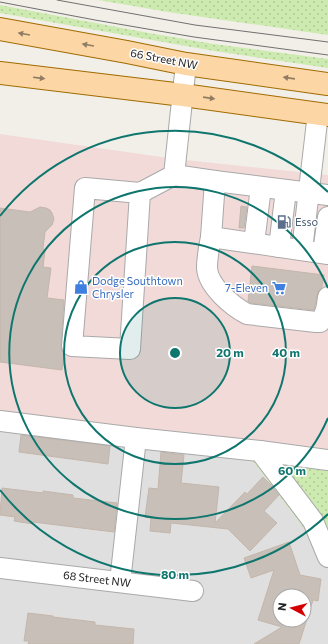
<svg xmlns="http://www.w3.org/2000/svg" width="328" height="644" viewBox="0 0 328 644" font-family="Commissioner,sans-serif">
  <defs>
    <pattern id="grass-dots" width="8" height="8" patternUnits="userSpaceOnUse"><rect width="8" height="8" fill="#cdebb0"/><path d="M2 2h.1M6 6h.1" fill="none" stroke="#b0c997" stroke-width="1.8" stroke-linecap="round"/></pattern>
  </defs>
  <rect width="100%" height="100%" fill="#f2efe9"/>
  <path fill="#e0dfdf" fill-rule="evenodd" d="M0,416L240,444L328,560V644H0ZM280,596H304V620H280Z"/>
  <polygon fill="#f2dad9" points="0,134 176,159 328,175 328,451 0,416"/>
  <g fill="url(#grass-dots)">
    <polygon points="98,0 328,0 328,35 168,12"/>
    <polygon points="0,5 149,33 214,44 328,59 328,68 214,51 0,13"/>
    <polygon points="240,444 328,451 328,560"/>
  </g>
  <g fill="#c7bfb8" stroke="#c4b6ab" fill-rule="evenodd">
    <polygon points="241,206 247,207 244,228 239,228"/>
    <polygon points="40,207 46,208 50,210 52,213 54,219 52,225 45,232 43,248 45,251 43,267 51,268 47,298 64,300 61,345 62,351 64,353 62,370 0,362 0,208 30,212"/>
    <polygon points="252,266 324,275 322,287 319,290 317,295 314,310 251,303 248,301"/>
    <polygon points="21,435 110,446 108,464 19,452"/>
    <polygon points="161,452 184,455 181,483 219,487 215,523 245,492 247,494 263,477 270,484 279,495 264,511 277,523 250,551 228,529 171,523 170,533 150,531 151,518 145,517 149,488 158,489"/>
    <polygon points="2,488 43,493 43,491 73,495 73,498 117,503 114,532 33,522 33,524 14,521 15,517 0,515"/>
    <path d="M289,542L300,575L321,579L318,601L313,600L299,644H254L282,627L258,620L274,570L251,578L244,558ZM280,596H304V620H280Z"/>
    <polygon points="28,613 53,616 53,617 95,622 95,625 134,629 133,644 28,644 29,641 24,641"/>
  </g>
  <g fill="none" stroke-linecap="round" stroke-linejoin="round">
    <defs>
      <g id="minor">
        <polyline points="174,175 186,64"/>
        <polyline points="140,193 85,188 72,346 130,349 140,193 174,175 215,181"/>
        <polyline points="328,195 215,181 211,237 328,254"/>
        <path d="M211,237C209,247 207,258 207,268C208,286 232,306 247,314L316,322H320C326,314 327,306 328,297"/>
        <polyline points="254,243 261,187"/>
        <polyline points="279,247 286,190"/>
        <polyline points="302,250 318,113"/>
        <polyline points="323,253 328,217"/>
        <polyline points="0,421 136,438 120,582"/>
        <polyline points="136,438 260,451 313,521 328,557"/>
        <polyline points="260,451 328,460"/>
        <polyline points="0,568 193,591"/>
      </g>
      <g id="major">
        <polyline points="0,29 127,52 186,64 328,84"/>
        <polyline points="0,73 183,95 328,115"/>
      </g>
    </defs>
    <use href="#minor" stroke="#a9a9a9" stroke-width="22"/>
    <use href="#major" stroke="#a06b00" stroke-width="24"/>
    <use href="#minor" stroke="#fff" stroke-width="20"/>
    <use href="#major" stroke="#fcd6a4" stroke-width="22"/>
    <g stroke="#707070" stroke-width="1">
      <polyline points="57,0 195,25 328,42"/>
      <polyline points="0,2 95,20 194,37 328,55"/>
    </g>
  </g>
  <defs><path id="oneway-solid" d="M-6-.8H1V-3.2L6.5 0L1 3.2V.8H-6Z"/></defs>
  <g fill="#8f7c63">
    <use href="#oneway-solid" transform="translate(24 34) rotate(-170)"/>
    <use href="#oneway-solid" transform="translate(88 45) rotate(-170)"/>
    <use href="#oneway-solid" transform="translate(39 78) rotate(7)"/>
    <use href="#oneway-solid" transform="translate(289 78) rotate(-172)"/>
    <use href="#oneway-solid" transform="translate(209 98) rotate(8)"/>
  </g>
  <circle cx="175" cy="353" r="55" fill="#0f766e" fill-opacity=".12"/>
  <g fill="none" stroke="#0f766e" stroke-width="2">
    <circle cx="175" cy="353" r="55"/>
    <circle cx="175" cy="353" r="111"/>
    <path d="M328 418A166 166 0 1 1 328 288"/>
    <path d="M328 514A222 222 0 0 1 0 490M0 216A222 222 0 0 1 328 192"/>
  </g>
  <defs>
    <symbol id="fuel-bare" viewBox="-9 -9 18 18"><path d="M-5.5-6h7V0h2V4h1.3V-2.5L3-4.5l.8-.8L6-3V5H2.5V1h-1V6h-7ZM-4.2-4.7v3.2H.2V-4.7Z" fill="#5c6f8a" stroke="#fff" stroke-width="2.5" paint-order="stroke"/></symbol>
    <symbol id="shop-bare" viewBox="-9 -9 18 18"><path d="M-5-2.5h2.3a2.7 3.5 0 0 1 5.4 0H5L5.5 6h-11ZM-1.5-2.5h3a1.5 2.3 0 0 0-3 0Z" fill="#3f7fe0" stroke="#fff" stroke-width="2.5" paint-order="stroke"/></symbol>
    <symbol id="supermarket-bare" viewBox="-9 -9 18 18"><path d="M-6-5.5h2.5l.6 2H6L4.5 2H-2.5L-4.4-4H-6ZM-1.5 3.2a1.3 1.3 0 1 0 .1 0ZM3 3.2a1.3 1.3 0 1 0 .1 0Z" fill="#3f7fe0" stroke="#fff" stroke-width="2.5" paint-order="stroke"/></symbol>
  </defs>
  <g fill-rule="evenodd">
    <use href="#fuel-bare" x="274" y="212" width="20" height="20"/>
    <use href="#shop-bare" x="71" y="277" width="20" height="20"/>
    <use href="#supermarket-bare" x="269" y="278" width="20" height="20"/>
  </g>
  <g text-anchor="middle" stroke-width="3" stroke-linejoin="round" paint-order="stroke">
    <g font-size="11" fill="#222" stroke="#fff">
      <text transform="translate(164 59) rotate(11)" y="4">66 Street NW</text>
      <text transform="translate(97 579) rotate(7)" y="4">68 Street NW</text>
    </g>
    <g font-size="11" fill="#4e5e75" stroke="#fff" text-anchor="start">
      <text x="295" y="226">Esso</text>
    </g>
    <g font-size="11" fill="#366cbe" stroke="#fff" text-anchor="start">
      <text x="92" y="285">Dodge Southtown<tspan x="92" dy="13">Chrysler</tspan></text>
      <text x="268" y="292" text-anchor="end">7-Eleven</text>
    </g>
  </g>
  <circle cx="175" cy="353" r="6" fill="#0f766e" stroke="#fff" stroke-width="2"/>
  <g font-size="12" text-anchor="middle" font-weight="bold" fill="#0f766e" stroke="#fff" stroke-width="3" stroke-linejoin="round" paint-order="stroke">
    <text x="230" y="357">20 m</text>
    <text x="286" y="357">40 m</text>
    <text x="292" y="475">60 m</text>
    <text x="175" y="579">80 m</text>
  </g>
  <g transform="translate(292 608) rotate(277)"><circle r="19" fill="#ffffff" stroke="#a7a7a7"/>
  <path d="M0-3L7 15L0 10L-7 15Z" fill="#d40000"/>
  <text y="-6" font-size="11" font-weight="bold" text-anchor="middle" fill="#222222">N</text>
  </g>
</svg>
